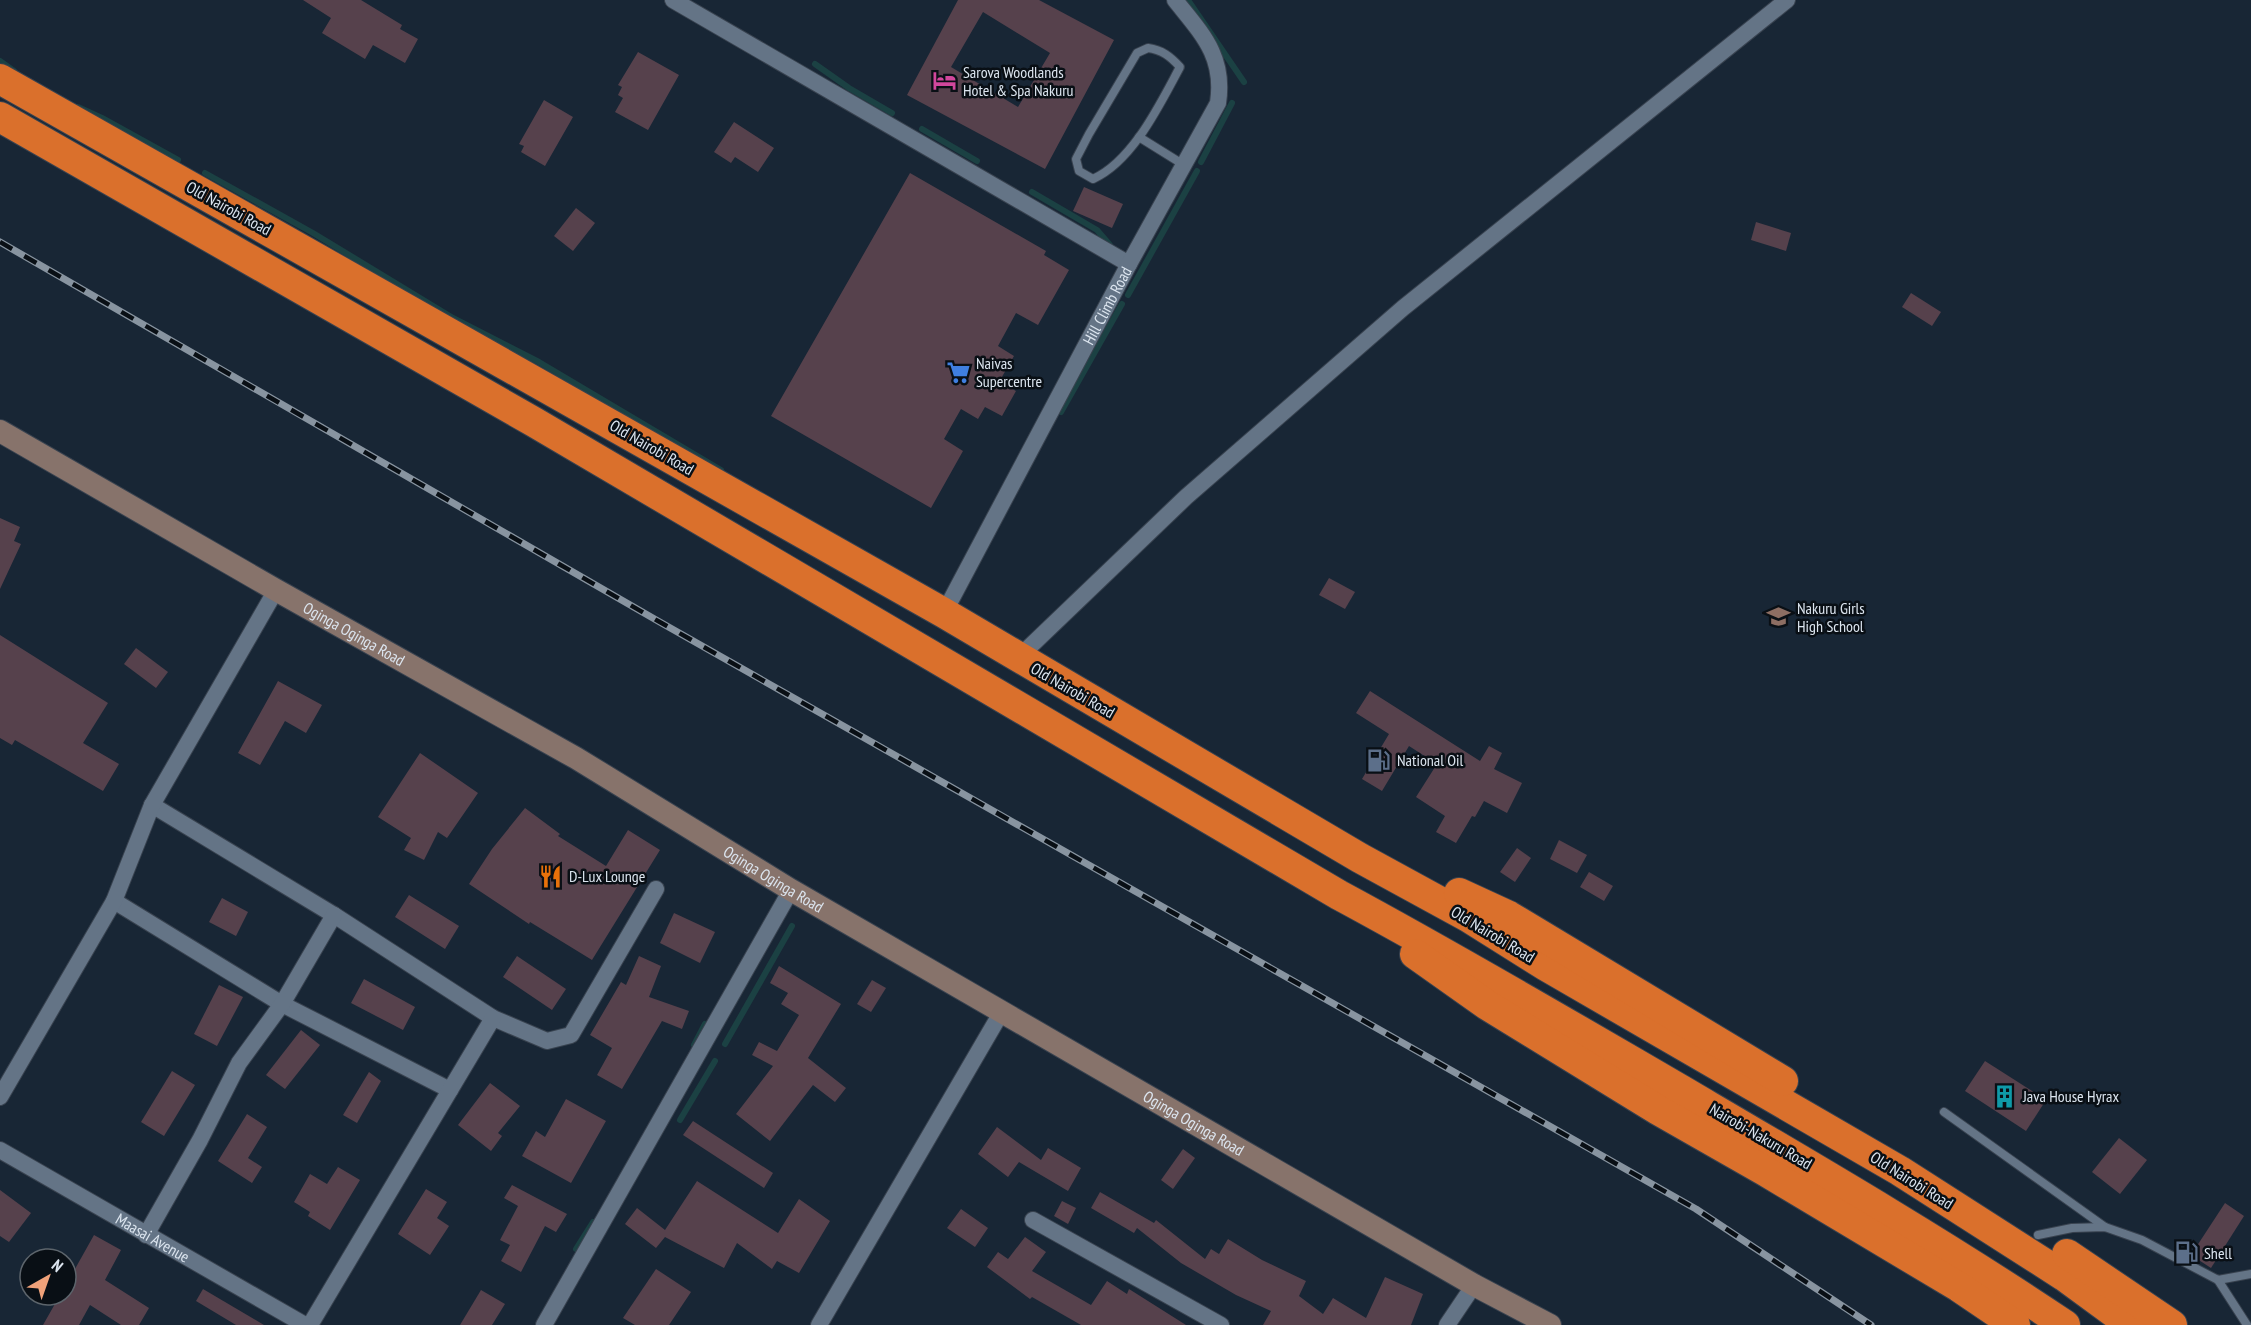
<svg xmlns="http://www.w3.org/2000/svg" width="2251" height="1325" viewBox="0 0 2251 1325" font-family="'PT Sans Narrow',sans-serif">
  <rect width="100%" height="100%" fill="#182635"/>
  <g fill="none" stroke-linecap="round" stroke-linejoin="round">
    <g stroke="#1b4143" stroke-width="6">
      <polyline points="1188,0 1244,82"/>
      <polyline points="0,61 14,71"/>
      <polyline points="815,64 849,88 892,113"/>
      <polyline points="78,107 102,118 178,160"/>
      <polyline points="922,129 977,161"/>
      <polyline points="1201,162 1232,103"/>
      <polyline points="205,173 313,233 453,318 539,362 721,470"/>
      <polyline points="1032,192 1097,230 1110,245"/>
      <polyline points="1128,295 1197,171"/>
      <polyline points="1061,412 1122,304"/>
      <polyline points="725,1044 792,926"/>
      <polyline points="694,1045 705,1024"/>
      <polyline points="680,1120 715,1061"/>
      <polyline points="576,1249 593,1222"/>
    </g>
  </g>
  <g fill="#56414c" fill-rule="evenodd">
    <polygon points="303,0 361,0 402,25 400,29 418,39 405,63 373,45 365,59 322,33 331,18"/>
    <path d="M958,0H1039L1114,40L1045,169L907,95ZM983,12L1050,53L1018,107L951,67Z"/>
    <polygon points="638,52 679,75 648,130 615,112 623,98 618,95 622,87 618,85"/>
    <polygon points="544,100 573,117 545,166 521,152 524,146 519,144"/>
    <polygon points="734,122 774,148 758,172 735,157 731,163 714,152"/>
    <polygon points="910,173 1046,251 1044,255 1069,270 1038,325 1016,313 998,346 1014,356 999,382 1016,391 1002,416 985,407 978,419 961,409 944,439 963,451 931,508 771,416"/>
    <polygon points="1084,187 1123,204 1112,228 1073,211"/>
    <polygon points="576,208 595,223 573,251 554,236"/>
    <polygon points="1756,222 1791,233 1786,251 1751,240"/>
    <polygon points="1911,293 1941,312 1932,326 1902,307"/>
    <polygon points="0,518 20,527 14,541 21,544 0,589"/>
    <polygon points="1329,578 1355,592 1345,609 1319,595"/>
    <polygon points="0,635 108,703 83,743 119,764 103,791 15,740 12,745 0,738"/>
    <polygon points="136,648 168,672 156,688 124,664"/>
    <polygon points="278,681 322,705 306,733 285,721 260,765 238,753"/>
    <polygon points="1370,691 1480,761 1489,746 1502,753 1494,769 1522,783 1507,813 1484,801 1475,817 1472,816 1456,843 1436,832 1445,816 1416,797 1437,764 1409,746 1382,791 1362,779 1389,734 1356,713"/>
    <polygon points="420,753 478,793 447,838 438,832 424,860 404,850 411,838 378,817"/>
    <polygon points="525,808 560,834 558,836 606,866 628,830 660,850 592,960 530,922 529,924 469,884 492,849"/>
    <polygon points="1559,840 1587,855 1577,873 1550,859"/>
    <polygon points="1517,848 1531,858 1515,882 1500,872"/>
    <polygon points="1589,872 1613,886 1604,901 1580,887"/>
    <polygon points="409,895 459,926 445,949 395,917"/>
    <polygon points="222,898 248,912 236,936 209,922"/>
    <polygon points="674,913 715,932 700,963 660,943"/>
    <polygon points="517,956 566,989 552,1010 503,977"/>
    <polygon points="639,956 661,966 649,997 689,1011 682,1029 662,1021 622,1089 597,1075 612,1048 590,1035 621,982 626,985"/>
    <polygon points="779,966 841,1004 808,1058 846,1088 835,1102 813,1085 770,1141 736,1114 773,1066 752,1055 759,1042 777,1051 799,1015 781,1004 788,993 770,983"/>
    <polygon points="364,979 415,1007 403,1030 351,1003"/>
    <polygon points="872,980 886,988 871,1012 857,1004"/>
    <polygon points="219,985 243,997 217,1046 194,1034"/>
    <polygon points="301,1030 320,1045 285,1089 266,1075"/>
    <polygon points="1985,1061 2046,1100 2026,1131 1965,1091"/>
    <polygon points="172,1071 195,1085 164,1136 141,1122"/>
    <polygon points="369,1072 381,1081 357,1123 343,1115"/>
    <polygon points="490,1083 520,1106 498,1133 502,1136 491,1151 458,1125"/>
    <polygon points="566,1099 606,1121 571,1183 522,1156 536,1131 545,1137"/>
    <polygon points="247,1114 267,1127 248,1158 262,1167 252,1183 218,1161"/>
    <polygon points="693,1121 773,1173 764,1188 683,1135"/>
    <polygon points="997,1127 1041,1160 1048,1148 1081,1168 1068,1191 1019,1162 1008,1177 978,1154"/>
    <polygon points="2119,1138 2147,1160 2120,1194 2092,1172"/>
    <polygon points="1183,1149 1195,1158 1173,1189 1161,1180"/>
    <polygon points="338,1167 360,1180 330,1230 308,1216 310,1212 294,1202 310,1174 327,1184"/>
    <polygon points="697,1181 778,1233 799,1199 830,1221 799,1273 777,1261 772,1269 737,1243 724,1268 665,1237 656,1248 625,1224 637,1208 665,1230"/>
    <polygon points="512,1185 567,1214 556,1232 545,1226 521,1272 501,1261 510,1245 500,1240 518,1206 504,1198"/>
    <polygon points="426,1189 447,1202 437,1218 449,1226 430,1255 398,1234"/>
    <polygon points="0,1190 31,1213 9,1242 0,1236"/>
    <polygon points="1100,1192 1154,1223 1156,1220 1205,1259 1211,1249 1219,1254 1228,1239 1262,1260 1306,1281 1299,1296 1323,1314 1333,1298 1366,1318 1385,1277 1423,1294 1411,1325 1263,1325 1271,1311 1236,1295 1181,1263 1137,1228 1134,1233 1091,1208"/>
    <polygon points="1062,1201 1076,1208 1068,1224 1054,1216"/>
    <polygon points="2225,1203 2244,1216 2211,1268 2191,1255"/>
    <polygon points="961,1209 988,1228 975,1247 947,1228"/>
    <polygon points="94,1235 121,1250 105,1280 149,1308 139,1325 121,1325 90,1305 79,1325 43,1325 60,1295 66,1295 66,1285"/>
    <polygon points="1025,1237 1046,1252 1032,1271 1091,1305 1107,1281 1127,1294 1129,1289 1186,1325 1081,1325 1032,1297 1030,1299 987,1267 998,1252 1008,1259"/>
    <polygon points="656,1269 691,1292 669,1325 635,1325 623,1318"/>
    <polygon points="203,1289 264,1325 236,1325 196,1301"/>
    <polygon points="481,1290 505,1304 492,1325 460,1325"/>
  </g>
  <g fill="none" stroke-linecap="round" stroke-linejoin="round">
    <defs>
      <g id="lane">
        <path d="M1148,48C1162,50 1170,56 1180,67C1160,104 1133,161 1093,179L1079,171L1076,159L1089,134L1137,53Z"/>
        <polyline points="1139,137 1184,165"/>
        <polyline points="1944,1112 2105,1227"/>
        <polyline points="2038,1235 2072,1228 2105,1227 2142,1240 2218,1280 2251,1274"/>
        <polyline points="2218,1280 2247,1325"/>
      </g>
      <g id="street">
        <polyline points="673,0 1129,264"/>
        <path id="s1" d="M944,613L1129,264L1218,103C1225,56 1202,34 1175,0"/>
        <polyline points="1018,658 1186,497 1403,308 1787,0"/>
        <polyline points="152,805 334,915 493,1018 547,1041 571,1035 656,889"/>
        <polyline points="114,901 282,1004 450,1090"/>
        <polyline points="0,1097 114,901 152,805 276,590"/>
        <path id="s2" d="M0,1150L305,1325"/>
        <polyline points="1033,1220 1221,1325"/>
        <polyline points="146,1235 200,1140 239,1063 282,1004 334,915"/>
        <polyline points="310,1325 493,1018"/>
        <polyline points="544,1325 791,890"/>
        <polyline points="819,1325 1001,1013"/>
        <polyline points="1447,1325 1474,1285"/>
      </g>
      <g id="secondary">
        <path id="s3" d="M0,431L276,590L576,758L791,890L1474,1285L1550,1325"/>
      </g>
      <g id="highway">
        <polyline points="0,79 944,613 1360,858 1468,917 1546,966 1900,1171 2064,1276 2131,1325"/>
        <path d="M0,117L534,422L1339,895C1458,959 1573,1027 1690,1095C1816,1169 1943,1243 2065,1325"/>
        <polyline points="1459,893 1509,916 1783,1081"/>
        <polyline points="1415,954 1487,1005 1658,1110 1765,1171 1959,1287 2015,1325"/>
        <polyline points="2067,1254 2172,1325"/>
      </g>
    </defs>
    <use href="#lane" stroke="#38424f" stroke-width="10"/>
    <use href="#street" stroke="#38424f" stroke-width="18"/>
    <use href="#secondary" stroke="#38424f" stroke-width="24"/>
    <use href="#highway" stroke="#38424f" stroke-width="32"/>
    <use href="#lane" stroke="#647486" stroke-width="8"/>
    <use href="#street" stroke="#647486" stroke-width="16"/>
    <use href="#secondary" stroke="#87736b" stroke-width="22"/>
    <use href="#highway" stroke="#da702c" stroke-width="30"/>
    <defs>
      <polyline id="rail" points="0,242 658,621 1696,1209 1871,1325"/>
    </defs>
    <use href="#rail" stroke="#8894a0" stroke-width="7"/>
    <use href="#rail" stroke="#090f15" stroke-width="4.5" stroke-dasharray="14" stroke-linecap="butt"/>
  </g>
  <defs>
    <symbol id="hotel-bare" viewBox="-9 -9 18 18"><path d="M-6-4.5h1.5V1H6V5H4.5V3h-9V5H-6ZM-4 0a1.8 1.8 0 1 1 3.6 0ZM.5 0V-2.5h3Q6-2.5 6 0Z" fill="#d1479c" stroke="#090f15" stroke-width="2.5" paint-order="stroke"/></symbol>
    <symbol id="supermarket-bare" viewBox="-9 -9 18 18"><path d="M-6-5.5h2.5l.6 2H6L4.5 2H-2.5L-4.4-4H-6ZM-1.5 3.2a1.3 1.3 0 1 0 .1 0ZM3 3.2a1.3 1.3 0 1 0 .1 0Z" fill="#3f7fe0" stroke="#090f15" stroke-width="2.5" paint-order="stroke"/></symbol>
    <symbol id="school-bare" viewBox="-9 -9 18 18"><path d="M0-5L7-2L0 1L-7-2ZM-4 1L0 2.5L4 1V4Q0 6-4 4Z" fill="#8d6e63" stroke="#090f15" stroke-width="2.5" paint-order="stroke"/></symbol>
    <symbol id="fuel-bare" viewBox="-9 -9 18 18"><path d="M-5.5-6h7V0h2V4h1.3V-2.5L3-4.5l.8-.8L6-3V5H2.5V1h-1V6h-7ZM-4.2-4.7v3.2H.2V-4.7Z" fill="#5c6f8a" stroke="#090f15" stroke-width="2.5" paint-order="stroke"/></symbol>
    <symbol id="restaurant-bare" viewBox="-9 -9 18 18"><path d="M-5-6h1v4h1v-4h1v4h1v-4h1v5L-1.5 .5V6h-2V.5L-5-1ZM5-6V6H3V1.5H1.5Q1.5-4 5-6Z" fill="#e8710a" stroke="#090f15" stroke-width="2.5" paint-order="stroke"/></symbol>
    <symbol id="building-bare" viewBox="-9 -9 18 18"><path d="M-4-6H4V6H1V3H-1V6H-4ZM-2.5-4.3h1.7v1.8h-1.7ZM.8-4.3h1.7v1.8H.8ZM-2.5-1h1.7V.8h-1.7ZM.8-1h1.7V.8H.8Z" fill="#0f9aa8" stroke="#090f15" stroke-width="2.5" paint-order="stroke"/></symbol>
  </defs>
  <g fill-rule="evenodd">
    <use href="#hotel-bare" x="928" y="64" width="33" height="33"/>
    <use href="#supermarket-bare" x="942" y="356" width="33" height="33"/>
    <use href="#school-bare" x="1762" y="600" width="33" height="33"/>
    <use href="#fuel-bare" x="1362" y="744" width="33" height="33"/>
    <use href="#restaurant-bare" x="534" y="860" width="33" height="33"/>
    <use href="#building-bare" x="1988" y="1080" width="33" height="33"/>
    <use href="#fuel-bare" x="2170" y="1236" width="33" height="33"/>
  </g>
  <g text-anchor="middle" stroke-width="5" stroke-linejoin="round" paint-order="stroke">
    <g font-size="16" fill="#dce5ef" stroke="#090f15" text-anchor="start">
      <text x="963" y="78">Sarova Woodlands<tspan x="963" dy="18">Hotel &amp; Spa Nakuru</tspan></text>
      <text x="976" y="369">Naivas<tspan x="976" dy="18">Supercentre</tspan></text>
      <text x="1797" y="614">Nakuru Girls<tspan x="1797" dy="18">High School</tspan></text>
      <text x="1397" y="766">National Oil</text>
      <text x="569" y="882">D-Lux Lounge</text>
      <text x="2023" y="1102">Java House Hyrax</text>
      <text x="2204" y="1259">Shell</text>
    </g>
    <g font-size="16" fill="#dce5ef" stroke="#090f15">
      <text transform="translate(229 208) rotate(29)" y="6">Old Nairobi Road</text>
      <text dy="6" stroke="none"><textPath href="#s1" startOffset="348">Hill Climb Road</textPath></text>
      <text transform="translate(652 447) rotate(30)" y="6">Old Nairobi Road</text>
      <text dy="6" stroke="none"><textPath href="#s3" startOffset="408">Oginga Oginga Road</textPath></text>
      <text transform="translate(1073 690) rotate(30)" y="6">Old Nairobi Road</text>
      <text dy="6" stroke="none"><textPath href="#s3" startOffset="894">Oginga Oginga Road</textPath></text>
      <text transform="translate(1493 934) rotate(31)" y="6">Old Nairobi Road</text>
      <text dy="6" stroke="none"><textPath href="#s3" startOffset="1380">Oginga Oginga Road</textPath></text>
      <text transform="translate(1761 1136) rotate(30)" y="6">Nairobi-Nakuru Road</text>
      <text transform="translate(1912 1180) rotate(32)" y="6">Old Nairobi Road</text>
      <text dy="6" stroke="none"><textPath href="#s2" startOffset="176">Maasai Avenue</textPath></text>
    </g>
  </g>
  <g transform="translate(48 1277) rotate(40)"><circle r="28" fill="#090f15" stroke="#5d656c" stroke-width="1.5"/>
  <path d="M0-4.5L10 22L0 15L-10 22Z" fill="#f0a27a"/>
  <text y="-9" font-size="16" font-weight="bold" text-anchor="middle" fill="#dce5ef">N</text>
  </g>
</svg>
